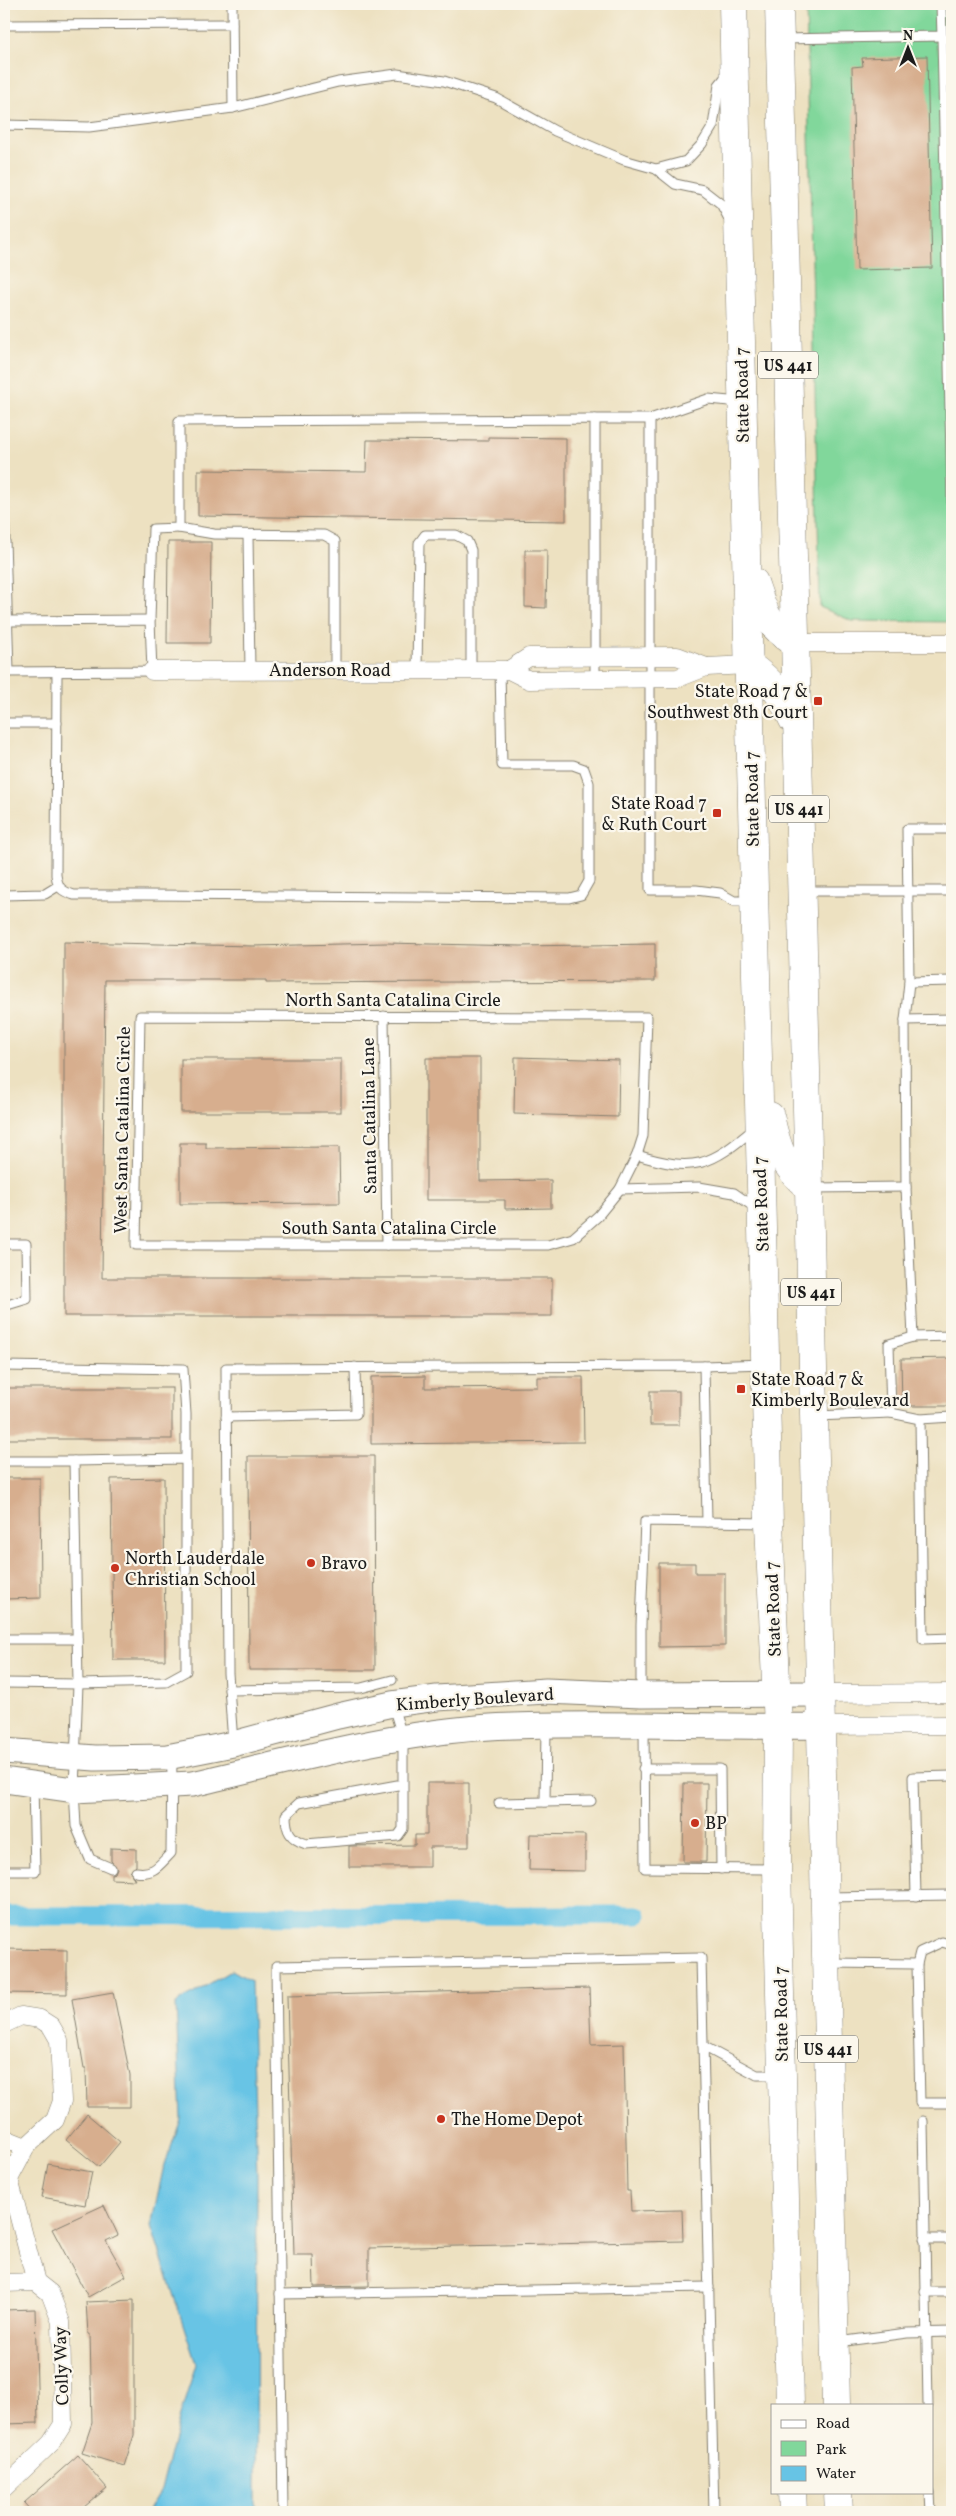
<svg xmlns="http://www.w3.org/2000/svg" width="956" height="2516" viewBox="0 0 956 2516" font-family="Vollkorn,serif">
  <rect width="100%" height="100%" fill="#fbf7ec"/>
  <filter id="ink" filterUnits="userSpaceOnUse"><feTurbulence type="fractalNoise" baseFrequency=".02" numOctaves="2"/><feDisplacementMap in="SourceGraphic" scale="10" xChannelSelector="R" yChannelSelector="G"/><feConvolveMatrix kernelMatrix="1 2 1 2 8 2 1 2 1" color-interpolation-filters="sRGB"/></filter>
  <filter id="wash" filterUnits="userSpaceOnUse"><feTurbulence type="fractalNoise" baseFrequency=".0096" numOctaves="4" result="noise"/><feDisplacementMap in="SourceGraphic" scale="20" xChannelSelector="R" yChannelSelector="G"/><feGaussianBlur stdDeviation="1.12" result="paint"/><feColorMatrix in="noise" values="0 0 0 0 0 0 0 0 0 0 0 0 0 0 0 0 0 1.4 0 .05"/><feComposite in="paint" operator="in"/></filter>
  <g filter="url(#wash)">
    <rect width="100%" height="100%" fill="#ede1c1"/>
    <polygon fill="#81d79b" stroke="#4e7a5c" points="806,4 952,4 952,622 852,621 820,607"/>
    <polygon fill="#67c4e5" stroke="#427080" points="232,1970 251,1981 257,2177 256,2512 148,2512 161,2490 179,2419 196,2364 151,2226 163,2170 181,2119 176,2004"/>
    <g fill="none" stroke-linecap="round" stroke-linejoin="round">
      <polyline stroke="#67c4e5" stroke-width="19" points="4,1916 637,1915"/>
    </g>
    <g id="blocks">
      <g fill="#d7ae8e">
        <polygon points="927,56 932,268 857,270 852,67 863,66 862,58"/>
        <polygon points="488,437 566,438 566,521 198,516 198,470 366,472 367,440 488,441"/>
        <polygon points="168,542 211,542 210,643 167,643"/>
        <polygon points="525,550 547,550 546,608 525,607"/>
        <polygon points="64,942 253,946 386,943 521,946 655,944 655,981 266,983 266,980 105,980 102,1278 552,1278 552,1316 64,1316"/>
        <polygon points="515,1057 619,1060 618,1117 514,1114"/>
        <polygon points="426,1058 480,1058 480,1181 551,1180 551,1208 505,1209 505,1200 426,1200"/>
        <rect x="181" y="1059" width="160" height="53"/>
        <polygon points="180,1143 206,1143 206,1148 339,1147 340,1203 180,1204"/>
        <polygon points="952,1358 952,1406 902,1406 901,1359"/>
        <polygon points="425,1376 425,1388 537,1387 537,1377 583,1377 584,1442 371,1444 371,1377"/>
        <rect x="4" y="1388" width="168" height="51"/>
        <rect x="650" y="1391" width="29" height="34"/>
        <polygon points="248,1456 374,1456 375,1670 249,1670"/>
        <polygon points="4,1478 40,1478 41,1598 4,1599"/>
        <polygon points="164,1478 165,1660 113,1660 111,1479"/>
        <polygon points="659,1563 695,1563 695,1573 725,1573 725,1646 659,1647"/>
        <polygon points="427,1783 469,1783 469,1847 430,1847 430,1867 349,1867 349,1846 415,1845 415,1835 427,1835"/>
        <polygon points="684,1783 707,1783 706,1862 683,1862"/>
        <polygon points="530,1834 585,1835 585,1871 529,1870"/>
        <polygon points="111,1848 136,1849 136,1866 130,1872 135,1880 111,1879 111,1874 115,1873 117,1868 111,1861"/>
        <polygon points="4,1949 67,1950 67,1994 4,1993"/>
        <polygon points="589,1988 591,2045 624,2044 627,2191 630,2191 631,2211 682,2210 683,2241 369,2248 369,2286 314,2287 313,2255 294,2255 287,1996"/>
        <polygon points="113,1992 130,2075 130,2107 87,2107 86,2068 84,2068 72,1999"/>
        <polygon points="87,2114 120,2142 99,2167 66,2140"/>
        <polygon points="48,2164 92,2172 85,2205 42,2197"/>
        <polygon points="104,2205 118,2235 106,2241 126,2276 88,2297 52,2229"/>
        <polygon points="134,2300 134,2435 124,2466 82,2453 92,2423 90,2334 88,2334 86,2302"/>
        <polygon points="35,2309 38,2423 4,2424 4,2310"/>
        <polygon points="78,2455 107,2488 78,2512 32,2512 24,2503"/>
      </g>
    </g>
  </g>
  <g filter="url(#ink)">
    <use href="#blocks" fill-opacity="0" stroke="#847e6e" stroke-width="1"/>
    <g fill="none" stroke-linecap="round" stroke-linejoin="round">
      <defs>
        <g id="lane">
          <polyline points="232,4 233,108 338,82 397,74 444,81 496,98 555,131 624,160 656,169 675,184 703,190 721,204 729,219"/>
          <polyline points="4,25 232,24"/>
          <polyline points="942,36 952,505"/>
          <polyline points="783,39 942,36 941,4"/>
          <polyline points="4,125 89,127 233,108"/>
          <polyline points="656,169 686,161 702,144 713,126 719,85 727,75"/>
          <polyline points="595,419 650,419 708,399 740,402"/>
          <polyline points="650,419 650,890 696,890 720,893 734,901 752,901"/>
          <polyline points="4,507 9,672"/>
          <polyline points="179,528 214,534 324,535 335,541 335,670"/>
          <polyline points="248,535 250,671"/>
          <polyline points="150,620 153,529 179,528 179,421 595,419 595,679"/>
          <polyline points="417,670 419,543 425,535 456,535 467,541 471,550 471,670"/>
          <polyline points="4,672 152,671 150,620 8,621"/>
          <path d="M57,672L56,875C58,888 61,891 74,895H143L569,898L581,895L589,881V783L584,769L573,765H502L500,670"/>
          <polyline points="4,723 57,723"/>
          <polyline points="952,829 907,829 909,982 952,981"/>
          <polyline points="804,891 952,891"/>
          <polyline points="4,895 45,894 58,886"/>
          <polygon points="140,1016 647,1017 643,1136 637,1155 620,1189 598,1216 573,1238 548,1245 136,1245"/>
          <polyline points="384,1016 387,1245"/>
          <polyline points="952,1019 905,1020 906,1187 913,1337 952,1336"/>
          <polyline points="905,1020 909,982"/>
          <path d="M637,1155C695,1173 710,1166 755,1128"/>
          <polyline points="812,1188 906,1187"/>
          <polyline points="620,1189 699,1187 734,1193 757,1209"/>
          <polyline points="4,1244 26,1244 27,1299 4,1306"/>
          <polyline points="4,1366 183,1369 186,1414 186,1671 166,1682 78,1684 74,1461 186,1459"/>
          <polyline points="704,1366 764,1364"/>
          <polyline points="891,1413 920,1419 952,1417"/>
          <polyline points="816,1416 891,1413 889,1344 913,1337"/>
          <polyline points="226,1417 356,1414 355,1367"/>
          <polyline points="920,1419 923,1639 952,1638"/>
          <polyline points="4,1461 74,1461"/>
          <polyline points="4,1639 77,1639"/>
          <polyline points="4,1683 78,1684 74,1790 76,1826 90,1859 111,1868"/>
          <polyline points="229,1690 361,1688 392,1680"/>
          <polyline points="641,1694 641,1625 645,1521 766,1523"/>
          <path d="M393,1706L403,1739V1829L398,1836L306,1844C290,1839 286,1831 286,1815L299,1803L403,1784"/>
          <polyline points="546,1726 545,1802 591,1801"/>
          <polyline points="644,1726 645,1868 774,1869"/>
          <polyline points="233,1743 228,1673 226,1368 704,1366 707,1522"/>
          <polyline points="643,1769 720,1769 721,1869"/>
          <polyline points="499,1803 545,1802"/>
          <polyline points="4,1871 35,1871 33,1786"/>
          <path d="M136,1872C154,1875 159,1865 171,1853L172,1757"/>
          <polyline points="916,1896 913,1777 952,1776"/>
          <polyline points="827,1897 952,1895"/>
          <polyline points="828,1963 917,1964 920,2103 952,2103"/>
          <polyline points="917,1964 920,1952 942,1942 952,1945"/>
          <polyline points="703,2046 757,2075 778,2075"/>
          <polyline points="923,2121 928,2405"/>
          <polyline points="924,2239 952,2239"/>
          <polyline points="925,2292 952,2292"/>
          <polyline points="280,2294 709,2287"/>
          <polyline points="838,2342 907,2333 952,2332"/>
          <polyline points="930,2492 931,2512"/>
          <polyline points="283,2512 276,1966 701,1958 714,2512"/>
        </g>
        <g id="street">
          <polyline points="795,643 952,643"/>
          <polyline points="509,670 529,657 677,656 706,667"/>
          <polyline points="152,671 509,670 529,680 678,678 706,667 749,665"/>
          <polyline points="820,1694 952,1693"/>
          <polyline points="820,1726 952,1725"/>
          <polyline points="4,2024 21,2016 40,2019 51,2026 59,2040 62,2101 55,2120 26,2147 9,2179 36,2282 50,2293 61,2322 63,2424 51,2443 4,2488"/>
          <polyline points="4,2136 6,2139 26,2147"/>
          <polyline points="4,2283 36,2282"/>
        </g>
        <g id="secondary">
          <polyline points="4,1751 95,1758 167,1757 233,1744 338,1716 392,1704 437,1698 546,1691 641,1695 820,1694"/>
          <path d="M4,1780L74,1790L192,1784C297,1760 405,1729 513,1726C615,1722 718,1728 820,1726"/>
        </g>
        <g id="primary">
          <polyline points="733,4 769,1523 778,1727 777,1869 790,2405"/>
          <polyline points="779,4 809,1188 836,2405"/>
          <path d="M754,582C765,614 766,624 795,643"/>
          <path d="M749,665C773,682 781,694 793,720"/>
          <path d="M770,1116C777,1148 783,1166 809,1188"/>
          <polyline points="792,2492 793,2512"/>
          <polyline points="838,2492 839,2512"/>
        </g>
      </defs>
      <use href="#lane" stroke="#847e6e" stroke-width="11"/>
      <use href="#street" stroke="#847e6e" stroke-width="19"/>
      <use href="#secondary" stroke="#847e6e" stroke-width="27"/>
      <use href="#primary" stroke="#847e6e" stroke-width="29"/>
      <use href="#lane" stroke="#fff" stroke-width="9"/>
      <use href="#street" stroke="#fff" stroke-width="18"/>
      <use href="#secondary" stroke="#fff" stroke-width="25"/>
      <use href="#primary" stroke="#fff" stroke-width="28"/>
    </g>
  </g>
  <g fill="#c8321e" stroke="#fbf7ec" stroke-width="2">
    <rect x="813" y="696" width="10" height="10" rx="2.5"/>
    <rect x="712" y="808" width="10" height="10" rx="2.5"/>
    <rect x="736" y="1384" width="10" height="10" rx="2.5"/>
    <circle cx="311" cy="1563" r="5"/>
    <circle cx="115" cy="1568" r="5"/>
    <circle cx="695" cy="1823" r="5"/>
    <circle cx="441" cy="2119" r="5"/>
  </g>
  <g text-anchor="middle" stroke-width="4.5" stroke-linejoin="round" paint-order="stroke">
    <g fill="#fbf7ec" stroke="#5f5e5a" stroke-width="1">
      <rect x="758" y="351.5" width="60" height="27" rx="4"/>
      <rect x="769" y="795.5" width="60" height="27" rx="4"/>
      <rect x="781" y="1278.5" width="60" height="27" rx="4"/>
      <rect x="798" y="2035.5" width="60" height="27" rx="4"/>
    </g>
    <g font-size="16" font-weight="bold" fill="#1c1c1c">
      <text x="788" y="371">US 441</text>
      <text x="799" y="815">US 441</text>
      <text x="811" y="1298">US 441</text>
      <text x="828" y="2055">US 441</text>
    </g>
    <g font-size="18" fill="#1c1c1c" stroke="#fbf7ec">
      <text transform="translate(742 395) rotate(-91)" y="6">State Road 7</text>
      <text x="330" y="676">Anderson Road</text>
      <text transform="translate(752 799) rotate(-91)" y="6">State Road 7</text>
      <text x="393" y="1006">North Santa Catalina Circle</text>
      <text transform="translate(369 1116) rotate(-91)" y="6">Santa Catalina Lane</text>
      <text transform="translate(122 1130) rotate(-89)" y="6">West Santa Catalina Circle</text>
      <text transform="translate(761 1204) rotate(-92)" y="6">State Road 7</text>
      <text x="389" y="1234">South Santa Catalina Circle</text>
      <text transform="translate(773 1609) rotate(-92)" y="6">State Road 7</text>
      <text transform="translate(475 1699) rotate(-4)" y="6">Kimberly Boulevard</text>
      <text transform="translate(781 2014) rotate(-91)" y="6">State Road 7</text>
      <text transform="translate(61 2366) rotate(-92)" y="6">Colly Way</text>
    </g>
    <g font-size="18" fill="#1c1c1c" stroke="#fbf7ec" text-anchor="start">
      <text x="808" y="697" text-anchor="end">State Road 7 &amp;<tspan x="808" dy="21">Southwest 8th Court</tspan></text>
      <text x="707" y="809" text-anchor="end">State Road 7<tspan x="707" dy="21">&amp; Ruth Court</tspan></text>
      <text x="751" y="1385">State Road 7 &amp;<tspan x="751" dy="21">Kimberly Boulevard</tspan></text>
      <text x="125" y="1564">North Lauderdale<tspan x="125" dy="21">Christian School</tspan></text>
      <text x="321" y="1569">Bravo</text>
      <text x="705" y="1829">BP</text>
      <text x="451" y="2125">The Home Depot</text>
    </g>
  </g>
  <rect width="956" height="2516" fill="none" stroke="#fbf7ec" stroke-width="20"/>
  <rect x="771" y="2404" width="162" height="90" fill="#fbf7ec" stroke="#a29f99"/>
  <rect x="781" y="2420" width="25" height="8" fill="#ffffff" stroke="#a29f99"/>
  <text x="816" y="2428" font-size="15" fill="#1c1c1c">Road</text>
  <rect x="781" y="2441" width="25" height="15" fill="#81d79b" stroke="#a29f99"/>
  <text x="816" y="2454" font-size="15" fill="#1c1c1c">Park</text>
  <rect x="781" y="2466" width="25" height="15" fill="#67c4e5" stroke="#a29f99"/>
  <text x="816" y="2478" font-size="15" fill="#1c1c1c">Water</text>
  <g transform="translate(908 48)" stroke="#fbf7ec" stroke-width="4" paint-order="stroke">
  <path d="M0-4L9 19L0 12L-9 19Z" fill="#1c1c1c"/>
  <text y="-8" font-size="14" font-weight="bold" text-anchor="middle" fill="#1c1c1c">N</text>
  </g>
</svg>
